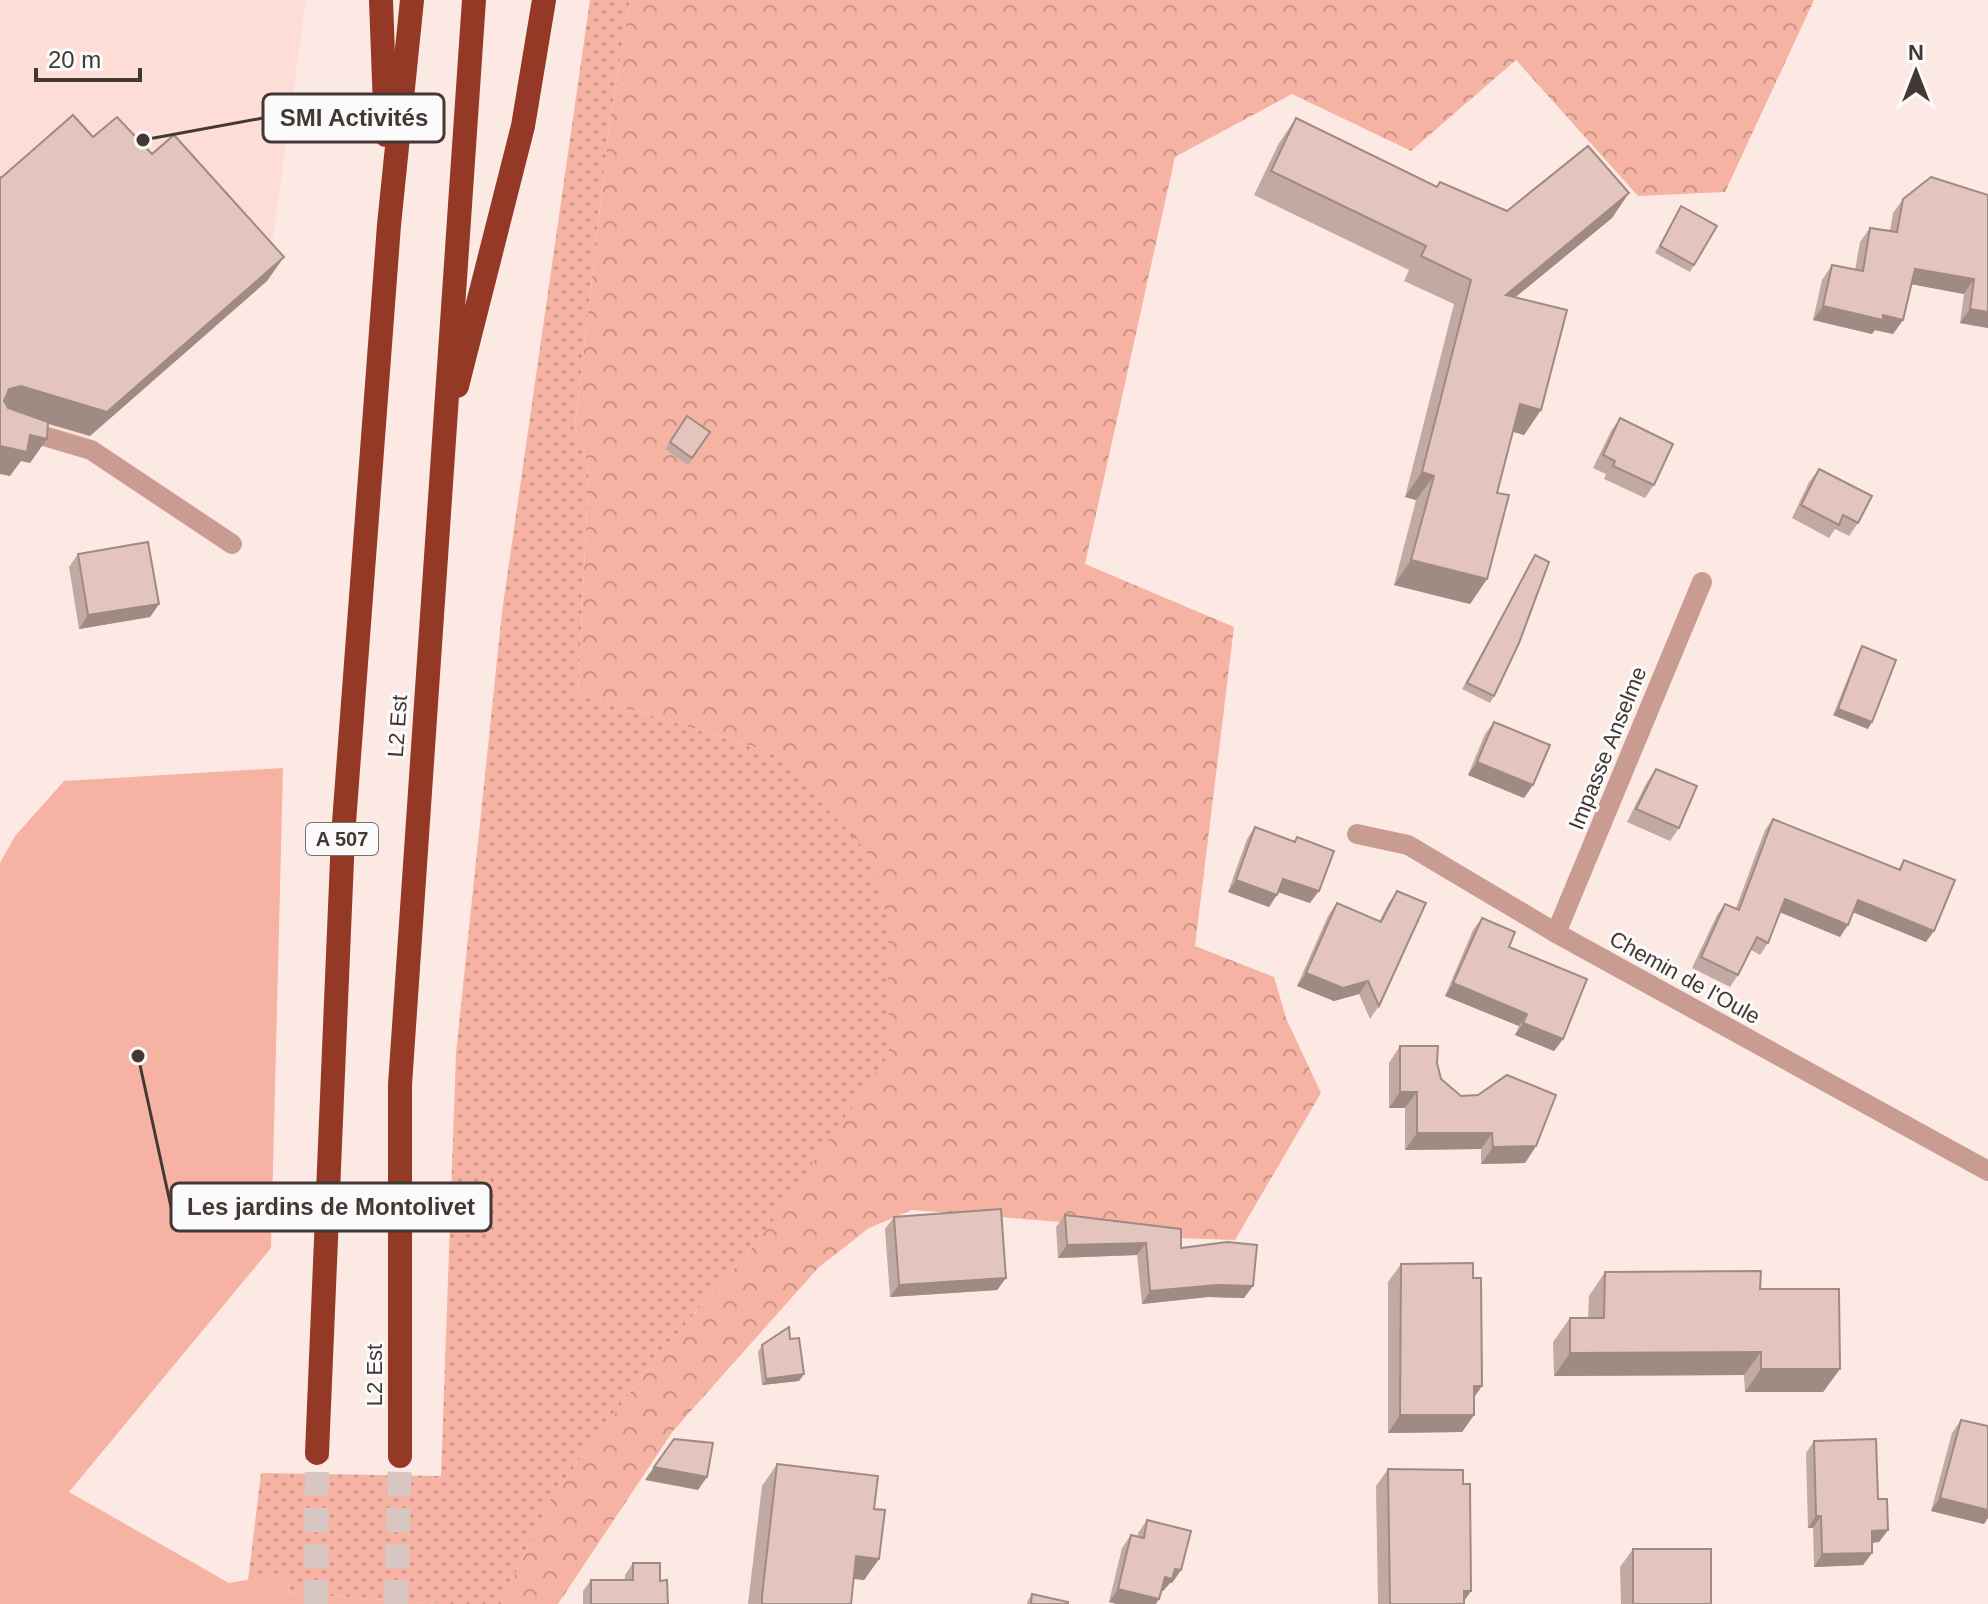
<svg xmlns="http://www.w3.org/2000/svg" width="1988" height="1604" viewBox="0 0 1988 1604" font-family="Helvetica,sans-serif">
  <defs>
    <pattern id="forest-crowns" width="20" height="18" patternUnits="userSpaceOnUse" patternTransform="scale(2)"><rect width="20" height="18" fill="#f6b3a3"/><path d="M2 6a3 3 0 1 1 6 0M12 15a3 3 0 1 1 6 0" fill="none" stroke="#c99386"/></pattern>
    <pattern id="park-dots" width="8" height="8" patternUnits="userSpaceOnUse" patternTransform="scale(2)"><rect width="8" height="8" fill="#f6b3a3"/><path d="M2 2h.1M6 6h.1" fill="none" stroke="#c99386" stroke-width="1.8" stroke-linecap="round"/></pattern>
  </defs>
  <rect width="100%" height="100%" fill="#fce9e4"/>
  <polygon fill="#fdddd6" points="0,0 306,0 267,281 86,440 0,411"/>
  <polygon fill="url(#forest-crowns)" points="630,0 1814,0 1725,192 1638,196 1516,60 1411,151 1292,94 1175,157 1085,564 1234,627 1195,946 1274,977 1286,1018 1321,1093 1235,1240 1177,1238 1085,1224 912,1210 869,1228 819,1267 673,1431 558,1604 501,1604 551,1498 656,1358 761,1237 774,753 578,693 589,467 575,426 610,120"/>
  <polygon fill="url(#park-dots)" points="590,0 630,0 610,120 575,426 589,467 578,693 774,753 867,851 888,919 889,1054 761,1237 656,1358 551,1498 501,1604 442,1604 289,1593 285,1573 248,1580 261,1473 441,1476 456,1053 502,612"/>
  <polygon fill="#f6b3a3" points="283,768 271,1248 69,1492 229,1583 285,1573 289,1593 442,1604 0,1604 0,863 15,836 64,781"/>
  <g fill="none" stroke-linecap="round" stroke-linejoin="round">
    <g stroke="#d7c6c1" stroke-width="24" stroke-dasharray="24 12" stroke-linecap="butt">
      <polyline points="316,1604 317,1453"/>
      <polyline points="396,1604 400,1456"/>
    </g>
    <g stroke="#c99c91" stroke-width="20">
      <polyline points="0,423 91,450 232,544"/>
      <polyline points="1357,834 1408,845 1556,933 1988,1171"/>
      <polyline points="1556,933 1702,582"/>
    </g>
    <g stroke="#933925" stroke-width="24">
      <polyline points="381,0 386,135"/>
      <polyline points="457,386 523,126 544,0"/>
      <polyline points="317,1453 343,836 389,225 412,0"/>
      <polyline points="400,1456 400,1085 474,0"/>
    </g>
  </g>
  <g fill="#c3a9a3">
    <polygon points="1296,118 1437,187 1440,182 1507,211 1612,218 1515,297 1541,410 1524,435 1513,431 1497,493 1487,579 1470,604 1394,585 1416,500 1405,497 1454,304 1404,281 1409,270 1254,195 1279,143"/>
    <polygon points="1988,195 1988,328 1960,323 1964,294 1911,284 1903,320 1893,334 1875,330 1872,334 1813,320 1822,280 1832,265 1855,270 1860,242 1870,228 1890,231 1893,213 1903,199"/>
    <polygon points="1681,206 1694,265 1690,272 1655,253"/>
    <polygon points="687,416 710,432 688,465 665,449"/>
    <polygon points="1620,418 1654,485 1645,498 1604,479 1606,474 1593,468 1611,431"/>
    <polygon points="1819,469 1858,523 1849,536 1835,529 1829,538 1792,518 1809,482"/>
    <polygon points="78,554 159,604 150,617 79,629 69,567"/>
    <polygon points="1535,555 1494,696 1490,703 1462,689"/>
    <polygon points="1862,646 1868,729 1833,715 1858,653"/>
    <polygon points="1494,722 1524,798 1468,775 1485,734"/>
    <polygon points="1656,769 1679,828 1670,841 1627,822 1647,782"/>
    <polygon points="1773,819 1898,869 1904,860 1926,942 1853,912 1840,937 1780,912 1768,943 1760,955 1751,950 1738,975 1730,987 1692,968 1717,915 1725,904 1736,908 1765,830"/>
    <polygon points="1255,827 1294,842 1297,837 1310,903 1278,892 1269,907 1228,892 1247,839"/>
    <polygon points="1397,891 1379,1006 1370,1019 1359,994 1334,1001 1297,986 1328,916 1337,903 1379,922 1388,904"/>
    <polygon points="1482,918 1509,947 1563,1039 1554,1051 1515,1035 1519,1026 1445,996 1473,930"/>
    <polygon points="1400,1046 1437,1063 1441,1079 1461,1096 1536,1146 1525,1163 1481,1164 1481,1149 1405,1150 1405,1108 1389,1108 1389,1063"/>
    <polygon points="1065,1215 1181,1248 1244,1298 1208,1297 1142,1304 1137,1255 1058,1258 1056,1227"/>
    <polygon points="894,1217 1006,1278 997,1290 890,1297 885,1229"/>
    <polygon points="1401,1264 1473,1278 1482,1386 1474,1397 1474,1415 1462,1432 1388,1433 1388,1282"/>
    <polygon points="1605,1272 1760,1289 1840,1369 1823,1392 1745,1392 1744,1375 1554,1376 1553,1342 1570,1318 1588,1318 1589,1296"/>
    <polygon points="790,1339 804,1374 799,1381 762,1385 758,1352 762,1345"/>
    <polygon points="1961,1420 1984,1524 1931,1511 1952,1433"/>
    <polygon points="1814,1441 1878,1499 1888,1530 1879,1542 1872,1543 1872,1553 1863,1565 1814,1567 1813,1528 1808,1528 1806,1453"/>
    <polygon points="777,1464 874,1509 879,1559 864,1580 853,1579 851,1604 748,1604 762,1486"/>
    <polygon points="1388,1469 1463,1484 1471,1591 1464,1601 1464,1604 1378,1604 1376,1486"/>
    <polygon points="1147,1520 1181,1570 1172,1583 1170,1583 1163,1591 1161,1591 1156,1604 1117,1604 1109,1602 1122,1548 1131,1535 1138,1536 1138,1533"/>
    <polygon points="1633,1549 1711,1604 1621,1604 1620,1567"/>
    <polygon points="633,1563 660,1581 668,1604 583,1604 583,1591 591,1580 625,1580 625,1575"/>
    <polygon points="1032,1594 1068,1604 1027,1604 1028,1600"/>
  </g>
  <g fill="#9f8a84">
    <polygon points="1629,193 1612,218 1489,319 1506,295"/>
    <polygon points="284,257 267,281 90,436 4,411 0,411 9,389"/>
    <polygon points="1915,269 1974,279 1964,294 1905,283"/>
    <polygon points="1823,306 1883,315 1903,320 1893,334 1875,330 1872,334 1813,320"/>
    <polygon points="1970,309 1988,312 1988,328 1960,323"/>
    <polygon points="1520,404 1541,410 1524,435 1503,429"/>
    <polygon points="30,435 47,439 30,463 21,461 10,476 0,474 0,446"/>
    <polygon points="1422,472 1434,476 1416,500 1405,497"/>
    <polygon points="1411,560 1487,579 1470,604 1394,585"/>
    <polygon points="159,604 150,617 79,629 88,615"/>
    <polygon points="1838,709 1872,722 1868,729 1833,715"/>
    <polygon points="1477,762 1533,785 1524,798 1468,775"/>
    <polygon points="1283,879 1319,891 1310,903 1275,891"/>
    <polygon points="1236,880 1277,895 1269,907 1228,892"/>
    <polygon points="1785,899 1848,925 1840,937 1777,911"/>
    <polygon points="1858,900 1934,931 1926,942 1850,911"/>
    <polygon points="1306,973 1368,981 1359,994 1334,1001 1297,986"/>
    <polygon points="1453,983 1527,1014 1519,1026 1445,996"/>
    <polygon points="1523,1023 1563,1039 1554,1051 1515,1035"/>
    <polygon points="1400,1092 1417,1092 1405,1108 1389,1108"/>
    <polygon points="1417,1133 1492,1133 1481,1149 1405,1150"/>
    <polygon points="1536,1146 1525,1163 1481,1164 1493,1147"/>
    <polygon points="1146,1243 1137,1255 1058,1258 1067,1245"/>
    <polygon points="1006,1278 997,1290 890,1297 899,1285"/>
    <polygon points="1217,1285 1253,1286 1244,1298 1208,1297 1142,1304 1150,1291"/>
    <polygon points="1761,1352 1744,1375 1554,1376 1570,1353"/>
    <polygon points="1761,1369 1840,1369 1823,1392 1745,1392"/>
    <polygon points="804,1374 799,1381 762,1385 766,1379"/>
    <polygon points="1474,1386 1482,1386 1470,1403"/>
    <polygon points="1400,1415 1474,1415 1462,1432 1388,1433"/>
    <polygon points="654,1467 707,1477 698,1490 645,1480"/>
    <polygon points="1940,1498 1988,1510 1988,1518 1984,1524 1931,1511"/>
    <polygon points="1816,1516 1821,1516 1813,1528 1808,1528"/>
    <polygon points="1888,1530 1879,1542 1863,1543 1872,1531"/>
    <polygon points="1872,1553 1863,1565 1814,1567 1822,1554"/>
    <polygon points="856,1556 879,1559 864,1580 841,1577"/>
    <polygon points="1175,1569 1181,1570 1172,1583 1170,1583 1163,1591 1156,1590 1165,1577"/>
    <polygon points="1118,1589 1159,1599 1156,1604 1117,1604 1109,1602"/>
    <polygon points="1464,1591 1471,1591 1462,1604"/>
  </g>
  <g fill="#e3c5bd" stroke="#9f8a84" stroke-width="2">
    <polygon points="73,115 93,137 117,117 152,154 174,135 284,257 107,412 21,386 9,389 4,401 8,408 48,422 47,439 30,435 27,452 0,446 0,177 1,178"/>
    <polygon points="1296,118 1437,187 1440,182 1507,211 1588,146 1629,193 1506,295 1567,310 1541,410 1520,404 1497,493 1509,495 1487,579 1411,560 1434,476 1422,472 1471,280 1421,256 1426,246 1271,171"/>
    <polygon points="1931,177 1988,195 1988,312 1970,309 1974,279 1915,269 1903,320 1883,315 1883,320 1823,306 1832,265 1863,271 1870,228 1897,232 1903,199"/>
    <polygon points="1681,206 1717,226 1694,265 1660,246"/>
    <polygon points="687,416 710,432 692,458 670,442"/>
    <polygon points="1620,418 1673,444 1654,485 1613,466 1615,461 1603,455"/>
    <polygon points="1819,469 1872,496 1858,523 1843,515 1839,525 1801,505"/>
    <polygon points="148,542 159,604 88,615 78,554"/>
    <polygon points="1535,555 1549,562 1519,643 1494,696 1467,683"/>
    <polygon points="1862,646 1896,660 1872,722 1838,709"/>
    <polygon points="1494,722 1550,745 1533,785 1477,762"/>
    <polygon points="1656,769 1697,786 1679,828 1636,809"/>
    <polygon points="1773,819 1900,870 1904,860 1955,880 1934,931 1858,900 1848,925 1785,899 1768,943 1757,937 1738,975 1701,957 1725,904 1739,910"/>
    <polygon points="1255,827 1295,842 1297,837 1334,851 1319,891 1283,879 1277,895 1236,880"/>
    <polygon points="1397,891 1426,903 1379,1006 1368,981 1343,988 1306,973 1337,903 1381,922"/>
    <polygon points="1482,918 1515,932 1509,947 1587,979 1563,1039 1523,1023 1527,1014 1453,983"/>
    <polygon points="1400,1046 1438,1046 1437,1063 1441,1079 1461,1096 1478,1095 1507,1075 1556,1095 1536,1146 1493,1147 1492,1133 1417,1133 1417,1092 1400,1092"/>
    <polygon points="1001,1209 1006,1278 899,1285 894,1217"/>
    <polygon points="1065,1215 1181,1229 1181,1248 1227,1242 1257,1245 1253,1286 1217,1285 1150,1291 1146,1243 1067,1245"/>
    <polygon points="1473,1263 1473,1278 1481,1278 1482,1386 1474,1386 1474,1415 1400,1415 1401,1264"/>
    <polygon points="1761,1271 1760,1289 1839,1289 1840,1369 1761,1369 1761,1352 1570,1353 1570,1318 1604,1318 1605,1272"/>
    <polygon points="789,1327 790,1339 799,1338 804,1374 766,1379 762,1345"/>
    <polygon points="1961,1420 1988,1426 1988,1510 1940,1498"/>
    <polygon points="674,1439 713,1443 707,1477 654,1467"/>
    <polygon points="1876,1439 1878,1499 1887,1499 1888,1530 1872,1531 1872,1553 1822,1554 1821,1516 1816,1516 1814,1441"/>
    <polygon points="777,1464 878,1476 874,1509 885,1510 879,1559 856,1556 851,1604 762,1604 762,1596"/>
    <polygon points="1388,1469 1463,1470 1463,1484 1470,1484 1471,1591 1464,1591 1464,1604 1390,1604"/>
    <polygon points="1147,1520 1191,1531 1181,1570 1175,1569 1172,1579 1165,1577 1159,1599 1118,1589 1131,1535 1144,1538"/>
    <rect x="1633" y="1549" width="78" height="55"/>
    <polygon points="633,1563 660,1563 660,1581 667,1580 668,1604 591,1604 591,1580 633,1580"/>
    <polygon points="1032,1594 1068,1602 1068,1604 1031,1604"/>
  </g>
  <g text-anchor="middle" stroke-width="6" stroke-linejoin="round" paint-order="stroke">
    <rect fill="#fbfbfb" stroke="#7b7270" stroke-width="2" x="306" y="823" width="72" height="32" rx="6"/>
    <g font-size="20" font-weight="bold" fill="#443835">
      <text x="342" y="846">A 507</text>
    </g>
    <g font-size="22" fill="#443835" stroke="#fbfbfb">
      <text transform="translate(397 726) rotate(-86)" y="8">L2 Est</text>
      <text transform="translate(1607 748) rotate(-68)" y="8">Impasse Anselme</text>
      <text transform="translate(1685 977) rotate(29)" y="8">Chemin de l'Oule</text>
      <text transform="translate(374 1375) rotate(-90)" y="8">L2 Est</text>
    </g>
  </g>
  <path fill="none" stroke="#443835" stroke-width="3" d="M143 140L263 118M138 1056L171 1207"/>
  <g fill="#443835" stroke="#fbfbfb" stroke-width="3">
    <circle cx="143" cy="140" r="8"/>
    <circle cx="138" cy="1056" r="8"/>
  </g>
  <g fill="#fbfbfb" stroke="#443835" stroke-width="3">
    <rect x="263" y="94" width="181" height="48" rx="8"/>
    <rect x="171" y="1183" width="320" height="48" rx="8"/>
  </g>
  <g font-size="24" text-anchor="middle" font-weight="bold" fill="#443835">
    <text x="354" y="126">SMI Activités</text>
    <text x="331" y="1215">Les jardins de Montolivet</text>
  </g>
  <g transform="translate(1916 72)" stroke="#fbfbfb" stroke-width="6" paint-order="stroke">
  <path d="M0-6L14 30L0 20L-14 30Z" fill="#443835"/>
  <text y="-12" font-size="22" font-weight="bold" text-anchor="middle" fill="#443835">N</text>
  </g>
  <path d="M36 68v12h104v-12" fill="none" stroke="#443835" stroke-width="4"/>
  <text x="48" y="68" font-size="24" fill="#443835" stroke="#fbfbfb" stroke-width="6" paint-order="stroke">20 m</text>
</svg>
